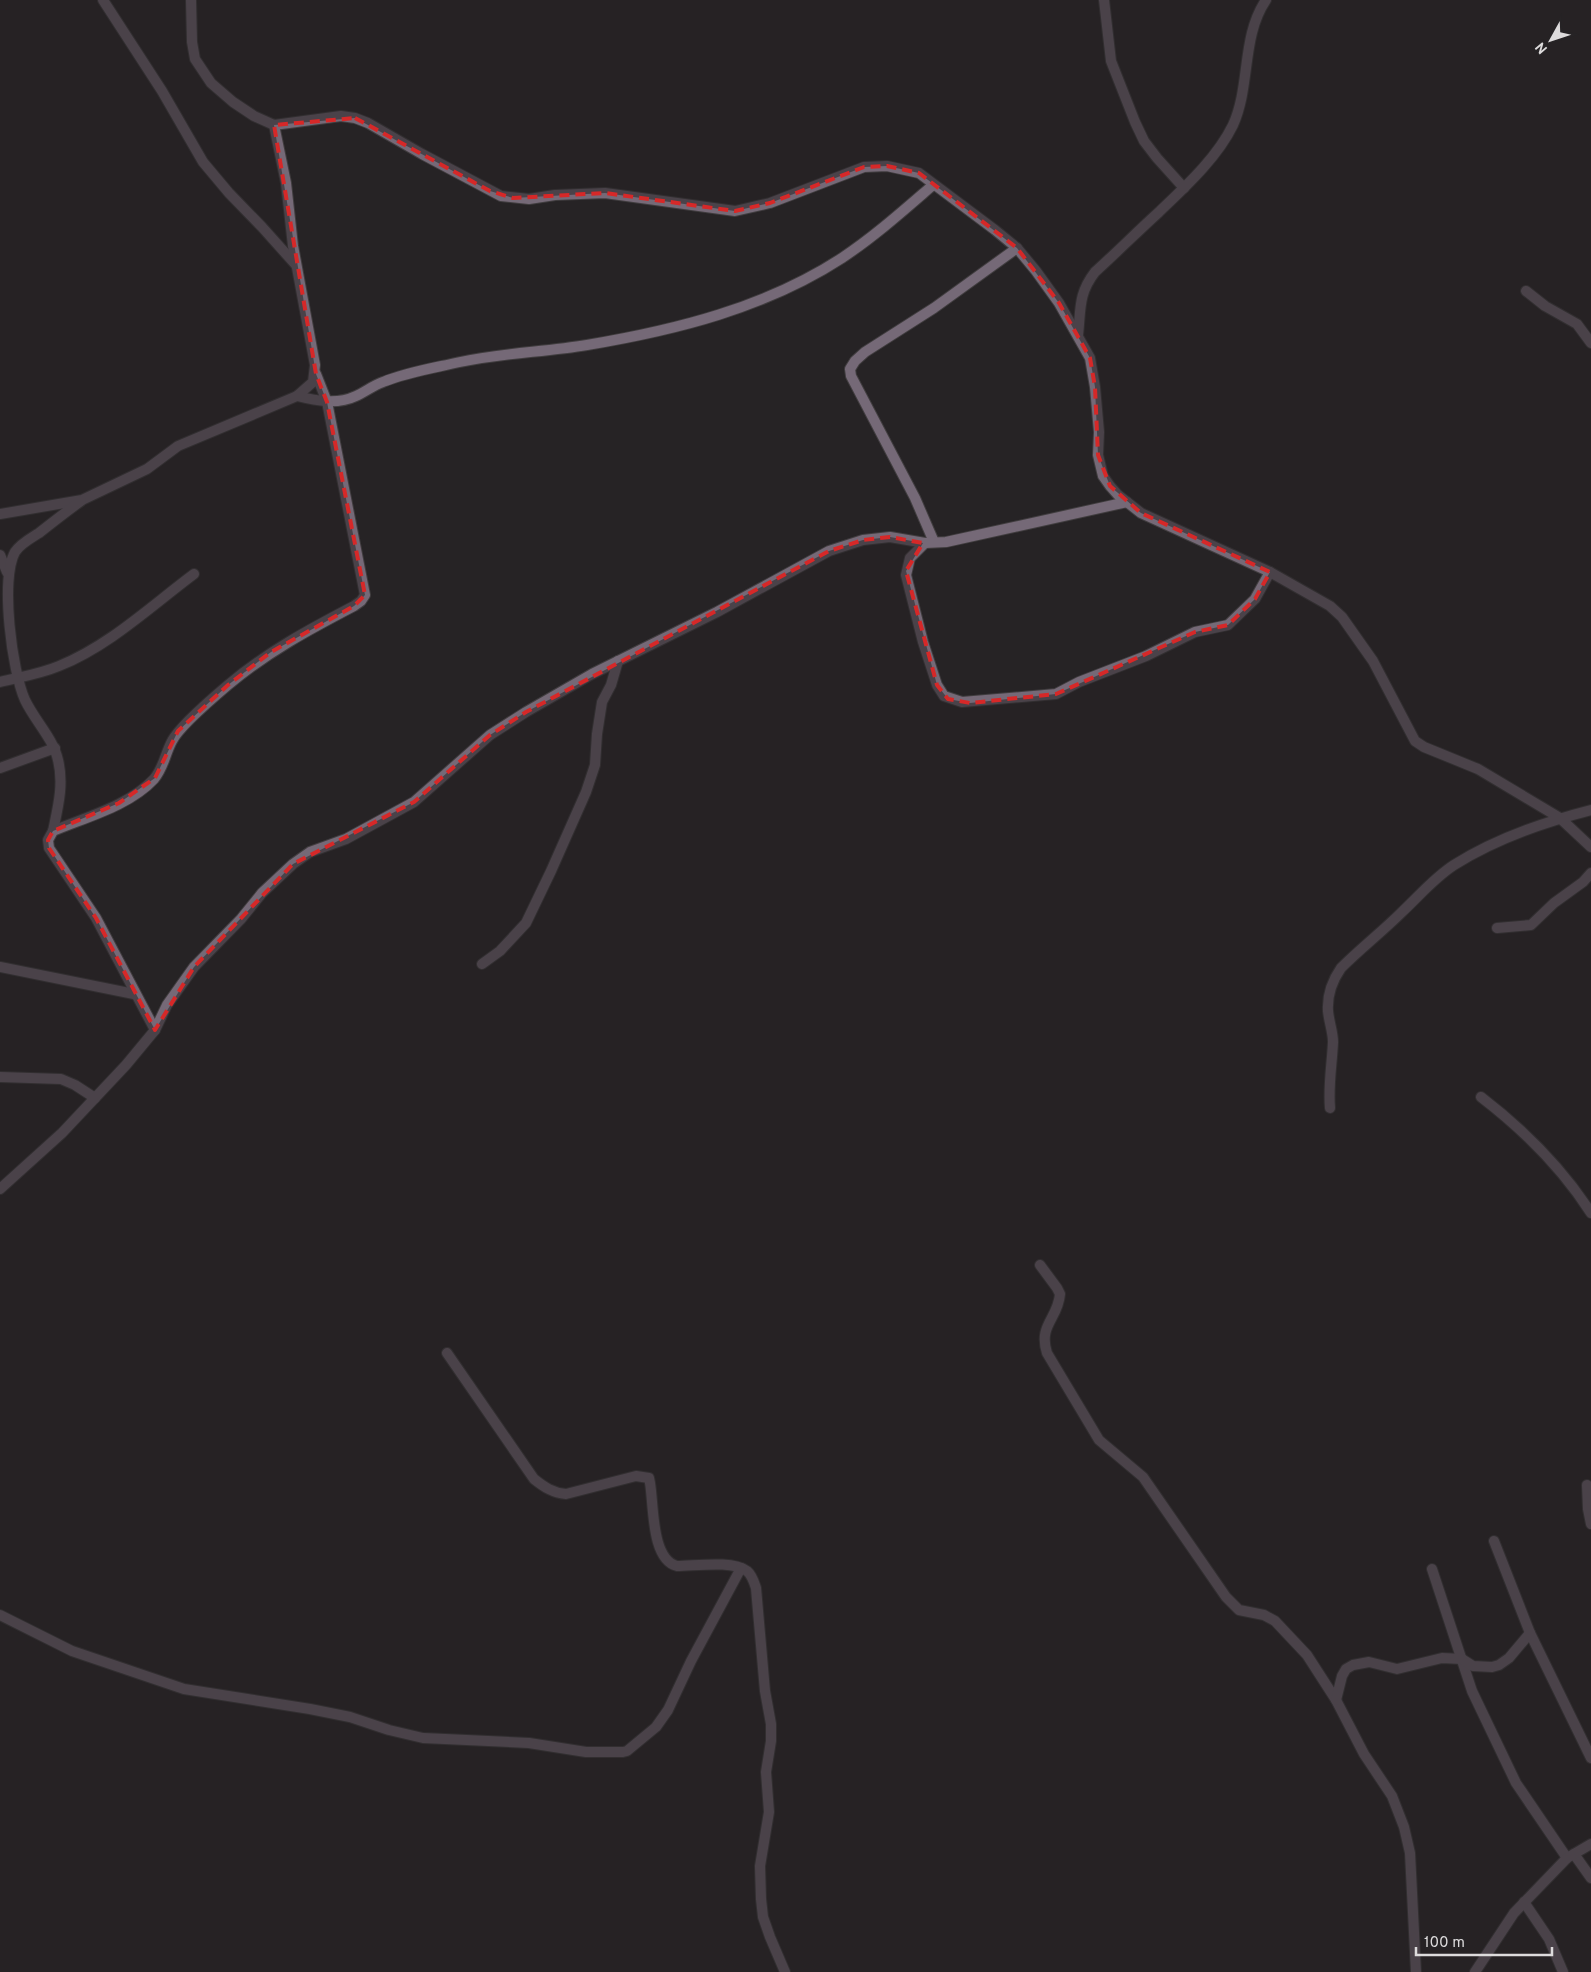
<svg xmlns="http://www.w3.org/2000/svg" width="1591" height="1972" viewBox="0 0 1591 1972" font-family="Overpass,sans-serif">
  <rect width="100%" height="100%" fill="#262325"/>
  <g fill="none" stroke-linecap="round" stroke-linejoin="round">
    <defs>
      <g id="street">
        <polyline points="103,0 162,91 203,162 229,193 262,227 296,265"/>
        <polyline points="191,0 192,42 195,59 211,83 233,102 254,116 274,125 341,116 355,118 368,123 422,154 501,196 529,199 555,195 605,193 735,211 770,203 864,167 887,166 919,173 995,230 1017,248 1036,271 1059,303 1090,358 1095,387 1099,432 1098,455 1103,476 1110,486 1118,495 1141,513 1270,572 1330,606 1342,617 1373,661 1415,741 1424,747 1478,769 1560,818 1591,847"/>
        <polyline points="1104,0 1111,61 1135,122 1144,141 1157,158 1184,188"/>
        <polyline points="1526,291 1545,306 1577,324 1591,343"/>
        <path d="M1078,335C1081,309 1078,294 1095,272C1117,252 1137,232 1159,212C1185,187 1217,158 1233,125C1251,85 1241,37 1266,0"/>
        <path d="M297,396C317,401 337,405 356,396C365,392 374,385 383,382C407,372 434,368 460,362C501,353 545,352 587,345C676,330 765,308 842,258C875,236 904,210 933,185"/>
        <polyline points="0,514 82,500 147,469 178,446 297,396 313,382 315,365 293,246 286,183 274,125"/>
        <polyline points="934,542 915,498 851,376 850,369 855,361 865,352 934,308 1017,248"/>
        <polyline points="925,543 910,558 906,575 923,642 937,685 944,696 962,702 1056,694 1079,682 1146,656 1195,632 1228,625 1255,599 1270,572"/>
        <polyline points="0,555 7,572"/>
        <path d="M0,682C20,677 40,674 59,666C109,646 151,606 194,574"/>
        <polyline points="0,768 55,748"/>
        <path d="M53,831C58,807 64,784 58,760C53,738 35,721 25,700C12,671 0,579 15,552C20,544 31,538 39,533C53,522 67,511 81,501"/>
        <polyline points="1497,928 1531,925 1554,903 1583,882 1591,873"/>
        <polyline points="482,964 500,951 526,923 551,871 586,792 595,765 597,734 602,702 611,685 618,661"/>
        <polyline points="0,967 134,994"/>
        <path d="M155,1030L96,918L49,848L48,840L53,831C86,817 129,806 154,779C164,767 165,754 172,741C179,727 215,696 228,685C267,652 310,629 354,606L361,601L365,595L327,402L316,374"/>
        <polyline points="0,1077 61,1079 75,1085 95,1098"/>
        <path d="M1481,1097C1524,1130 1562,1168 1591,1213"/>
        <path d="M1330,1108C1328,1086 1332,1064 1333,1042C1333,1032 1329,1022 1328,1011C1327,995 1332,981 1341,968C1361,948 1383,931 1403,911C1420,895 1434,878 1454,865C1495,839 1544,822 1591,810"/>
        <polyline points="0,1189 62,1133 126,1065 155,1030 167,1005 194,967 241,919 262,893 293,864 310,852 346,839 414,802 490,735 526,712 592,674 717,612 829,551 863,540 890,537 925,543 946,542 1127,502"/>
        <path d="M1040,1265L1057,1288L1060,1294C1058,1319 1038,1325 1047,1353L1099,1440L1143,1477L1226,1597L1239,1610L1264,1615L1275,1621L1307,1655L1336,1700L1364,1754L1392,1796L1404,1827L1410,1853L1416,1972"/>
        <path d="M447,1353L534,1479C544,1487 553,1493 566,1494L636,1476L649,1478L650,1483C654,1506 651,1559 677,1566C695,1566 732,1560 747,1571C752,1575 754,1582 756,1588L765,1691L771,1724V1741L766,1772L769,1812L760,1866L761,1899L763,1917L770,1937L785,1972"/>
        <polyline points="1587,1485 1588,1509 1591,1524"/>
        <polyline points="1494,1541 1530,1633 1591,1758"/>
        <polyline points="1432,1569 1472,1691 1516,1783 1567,1858"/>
        <polyline points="0,1615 72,1651 184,1689 310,1709 350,1717 389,1730 423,1738 529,1743 586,1752 623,1752 627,1751 656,1727 668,1710 691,1661 741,1568"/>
        <polyline points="1336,1700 1342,1676 1346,1669 1353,1665 1369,1662 1397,1669 1442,1658 1462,1659 1473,1666 1492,1667 1499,1665 1509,1658 1530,1633"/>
        <polyline points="1574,1854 1591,1878"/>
        <polyline points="1524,1902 1549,1939 1563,1972"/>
        <polyline points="1475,1972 1514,1913 1567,1858 1591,1844"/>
      </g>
    </defs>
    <use href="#street" stroke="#403d3f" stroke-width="12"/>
    <use href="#street" stroke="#756977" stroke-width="10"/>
  </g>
  <path d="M0 0H1591V1972H0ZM355,118L490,191L513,198L605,193L735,211L770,203L864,167L887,166L919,173L1017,248L1059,303L1090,358L1095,387L1098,455L1110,486L1141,513L1270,572L1255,599L1228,625L1195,632L1056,694L970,703L948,699L937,685L906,571L923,543L890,537L863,540L829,551L526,712L490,735L414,802L293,864L194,967L155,1030L96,918L49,848L48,840L53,831L119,803L155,778L178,731L228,685L271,652L354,606L365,595L327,402L316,374L274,125Z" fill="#262325" fill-opacity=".55" fill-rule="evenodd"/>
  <path fill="none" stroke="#d62828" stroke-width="4" stroke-dasharray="10 6" stroke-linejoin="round" d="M355,118L490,191L513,198L605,193L735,211L770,203L864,167L887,166L919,173L1017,248L1059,303L1090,358L1095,387L1098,455L1110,486L1141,513L1270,572L1255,599L1228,625L1195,632L1056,694L970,703L948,699L937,685L906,571L923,543L890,537L863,540L829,551L526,712L490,735L414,802L293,864L194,967L155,1030L96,918L49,848L48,840L53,831L119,803L155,778L178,731L228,685L271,652L354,606L365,595L327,402L316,374L274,125Z"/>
  <g transform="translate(1551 40) rotate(230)" stroke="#262325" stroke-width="4" paint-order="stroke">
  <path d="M0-4L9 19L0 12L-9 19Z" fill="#dddbdc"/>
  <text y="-8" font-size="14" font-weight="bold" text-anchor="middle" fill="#dddbdc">N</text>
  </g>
  <path d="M1416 1947v8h136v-8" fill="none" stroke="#dddbdc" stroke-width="2.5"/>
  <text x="1424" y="1947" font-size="15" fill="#dddbdc" stroke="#262325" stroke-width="4" paint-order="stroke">100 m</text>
</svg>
